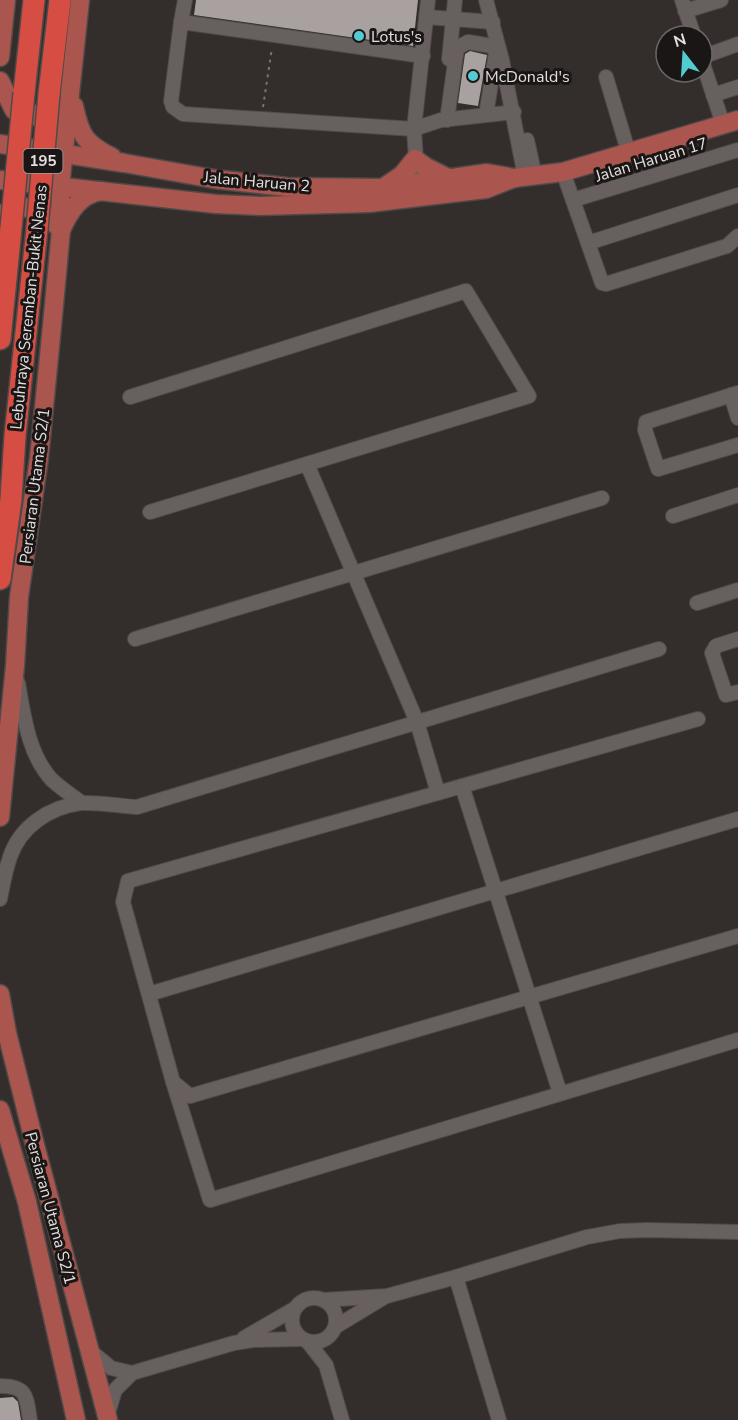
<svg xmlns="http://www.w3.org/2000/svg" width="738" height="1420" viewBox="0 0 738 1420" font-family="'Nunito Sans',sans-serif">
  <rect width="100%" height="100%" fill="#332d2c"/>
  <g fill="#a8a19f">
    <polygon points="196,0 418,0 413,46 194,15"/>
    <polygon points="470,51 487,55 478,106 458,103 465,54"/>
    <polygon points="13,1397 18,1402 21,1420 0,1420 0,1398"/>
  </g>
  <g fill="none" stroke-linecap="round" stroke-linejoin="round">
    <defs>
      <g id="minor">
        <polyline points="486,0 502,60 525,177"/>
        <polyline points="682,0 694,36"/>
        <polyline points="685,11 721,0"/>
        <polyline points="426,17 493,22"/>
        <polyline points="181,22 185,0"/>
        <polyline points="423,56 181,22 171,101 173,107 183,114 414,129 441,120 514,112"/>
        <polyline points="702,57 738,44"/>
        <polyline points="449,59 455,0"/>
        <polyline points="702,61 723,124"/>
        <polyline points="606,77 629,154"/>
        <polyline points="713,95 738,87"/>
        <polyline points="447,120 457,48 468,42 492,46 496,53 486,115"/>
        <polyline points="527,140 535,176"/>
        <polyline points="563,172 602,283 606,284 727,246 738,236"/>
        <polyline points="418,192 414,129 428,0"/>
        <polyline points="573,200 738,150"/>
        <polyline points="588,243 738,195"/>
        <polyline points="738,393 646,422 645,430 658,469 738,445"/>
        <polyline points="731,395 738,418"/>
        <polyline points="130,397 466,291 529,396 150,512"/>
        <polyline points="307,464 417,722 438,793"/>
        <polyline points="673,516 738,495"/>
        <polyline points="697,603 738,590"/>
        <polyline points="135,639 602,498"/>
        <polyline points="738,639 716,646 712,653 726,695 738,692"/>
        <path d="M18,683C24,716 28,754 52,780C61,788 72,796 82,803"/>
        <polyline points="698,719 128,881 123,902 173,1082 190,1096 738,936"/>
        <polyline points="462,786 560,1093"/>
        <path d="M0,899C3,885 5,871 10,857C20,827 49,807 81,803C99,802 119,806 137,807L659,649"/>
        <polyline points="149,994 738,819"/>
        <polyline points="173,1082 210,1200 738,1040"/>
        <polyline points="456,1277 499,1420"/>
        <circle cx="314" cy="1320" r="22"/>
        <polyline points="323,1300 387,1296 456,1277 587,1237 620,1231 648,1230 738,1232"/>
        <polyline points="335,1327 383,1298"/>
        <polyline points="244,1338 294,1309"/>
        <polyline points="308,1342 326,1365 342,1420"/>
        <polyline points="88,1349 111,1368 132,1373"/>
        <path d="M0,1386C28,1386 26,1397 30,1420"/>
        <polyline points="107,1417 115,1390 132,1373 234,1343 253,1340 301,1339"/>
      </g>
      <g id="major">
        <polyline points="0,57 6,0"/>
        <polyline points="0,81 14,110 33,116 59,106"/>
        <path d="M74,106C80,135 85,144 112,157"/>
        <polyline points="0,144 124,163 214,179 287,187 383,188 487,173 514,178"/>
        <polyline points="0,180 216,204 260,206 369,203 486,189 514,178 563,172 738,120"/>
        <polyline points="386,186 402,175 415,159 426,167 448,178"/>
        <path d="M0,217C11,206 29,205 43,212C49,215 55,224 61,230C69,212 80,194 101,191"/>
        <polyline points="0,817 15,666 19,597 39,458 52,326 61,230 60,187 80,0"/>
        <polyline points="0,994 7,1033 34,1141 108,1420"/>
        <polyline points="0,1110 27,1202 76,1420"/>
      </g>
      <g id="highway">
        <polyline points="24,93 34,0"/>
        <polyline points="49,94 60,0"/>
        <polyline points="0,339 11,228"/>
        <polyline points="0,579 11,499 15,436 37,229"/>
      </g>
    </defs>
    <use href="#minor" stroke="#4f4a49" stroke-width="16"/>
    <use href="#major" stroke="#4f4a49" stroke-width="21"/>
    <use href="#highway" stroke="#4f4a49" stroke-width="24"/>
    <polyline stroke="#7a7574" stroke-width="2" stroke-dasharray="3 4.5" stroke-linecap="butt" points="263,107 272,48"/>
    <use href="#minor" stroke="#67605f" stroke-width="14"/>
    <use href="#major" stroke="#aa554e" stroke-width="18"/>
    <use href="#highway" stroke="#d64e43" stroke-width="21"/>
    <defs>
      <g id="highway-bridge">
        <polyline points="11,228 24,93"/>
        <polyline points="37,229 49,94"/>
      </g>
    </defs>
    <use href="#highway-bridge" stroke="#4f4a49" stroke-width="24" stroke-linecap="butt"/>
    <use href="#highway-bridge" stroke="#d64e43" stroke-width="21"/>
  </g>
  <g fill="#52ccd0" stroke="#191615" stroke-width="2">
    <circle cx="359" cy="36" r="6"/>
    <circle cx="473" cy="76" r="6"/>
  </g>
  <g text-anchor="middle" stroke-width="6" stroke-linejoin="round" paint-order="stroke">
    <rect fill="#191615" stroke="#a6a3a2" stroke-width="1.5" x="23.5" y="149" width="39" height="24" rx="4.5"/>
    <g font-size="15" font-weight="bold" fill="#e3dfde">
      <text x="43" y="166">195</text>
    </g>
    <g font-size="16" fill="#e3dfde" stroke="#191615" text-anchor="start">
      <text x="371" y="42">Lotus's</text>
      <text x="485" y="82">McDonald's</text>
    </g>
    <g font-size="16" fill="#e3dfde" stroke="#191615">
      <text transform="translate(651 159) rotate(-17)" y="6">Jalan Haruan 17</text>
      <text transform="translate(257 181) rotate(5)" y="6">Jalan Haruan 2</text>
      <text transform="translate(28 307) rotate(-84)" y="6">Lebuhraya Seremban-Bukit Nenas</text>
      <text transform="translate(34 486) rotate(-83)" y="6">Persiaran Utama S2/1</text>
      <text transform="translate(51 1208) rotate(75)" y="6">Persiaran Utama S2/1</text>
    </g>
  </g>
  <g transform="translate(684 54) rotate(343)"><circle r="28" fill="#191615" stroke="#6a6665" stroke-width="1.5"/>
  <path d="M0-4.5L10 22L0 15L-10 22Z" fill="#52ccd0"/>
  <text y="-9" font-size="16" font-weight="bold" text-anchor="middle" fill="#e3dfde">N</text>
  </g>
</svg>
